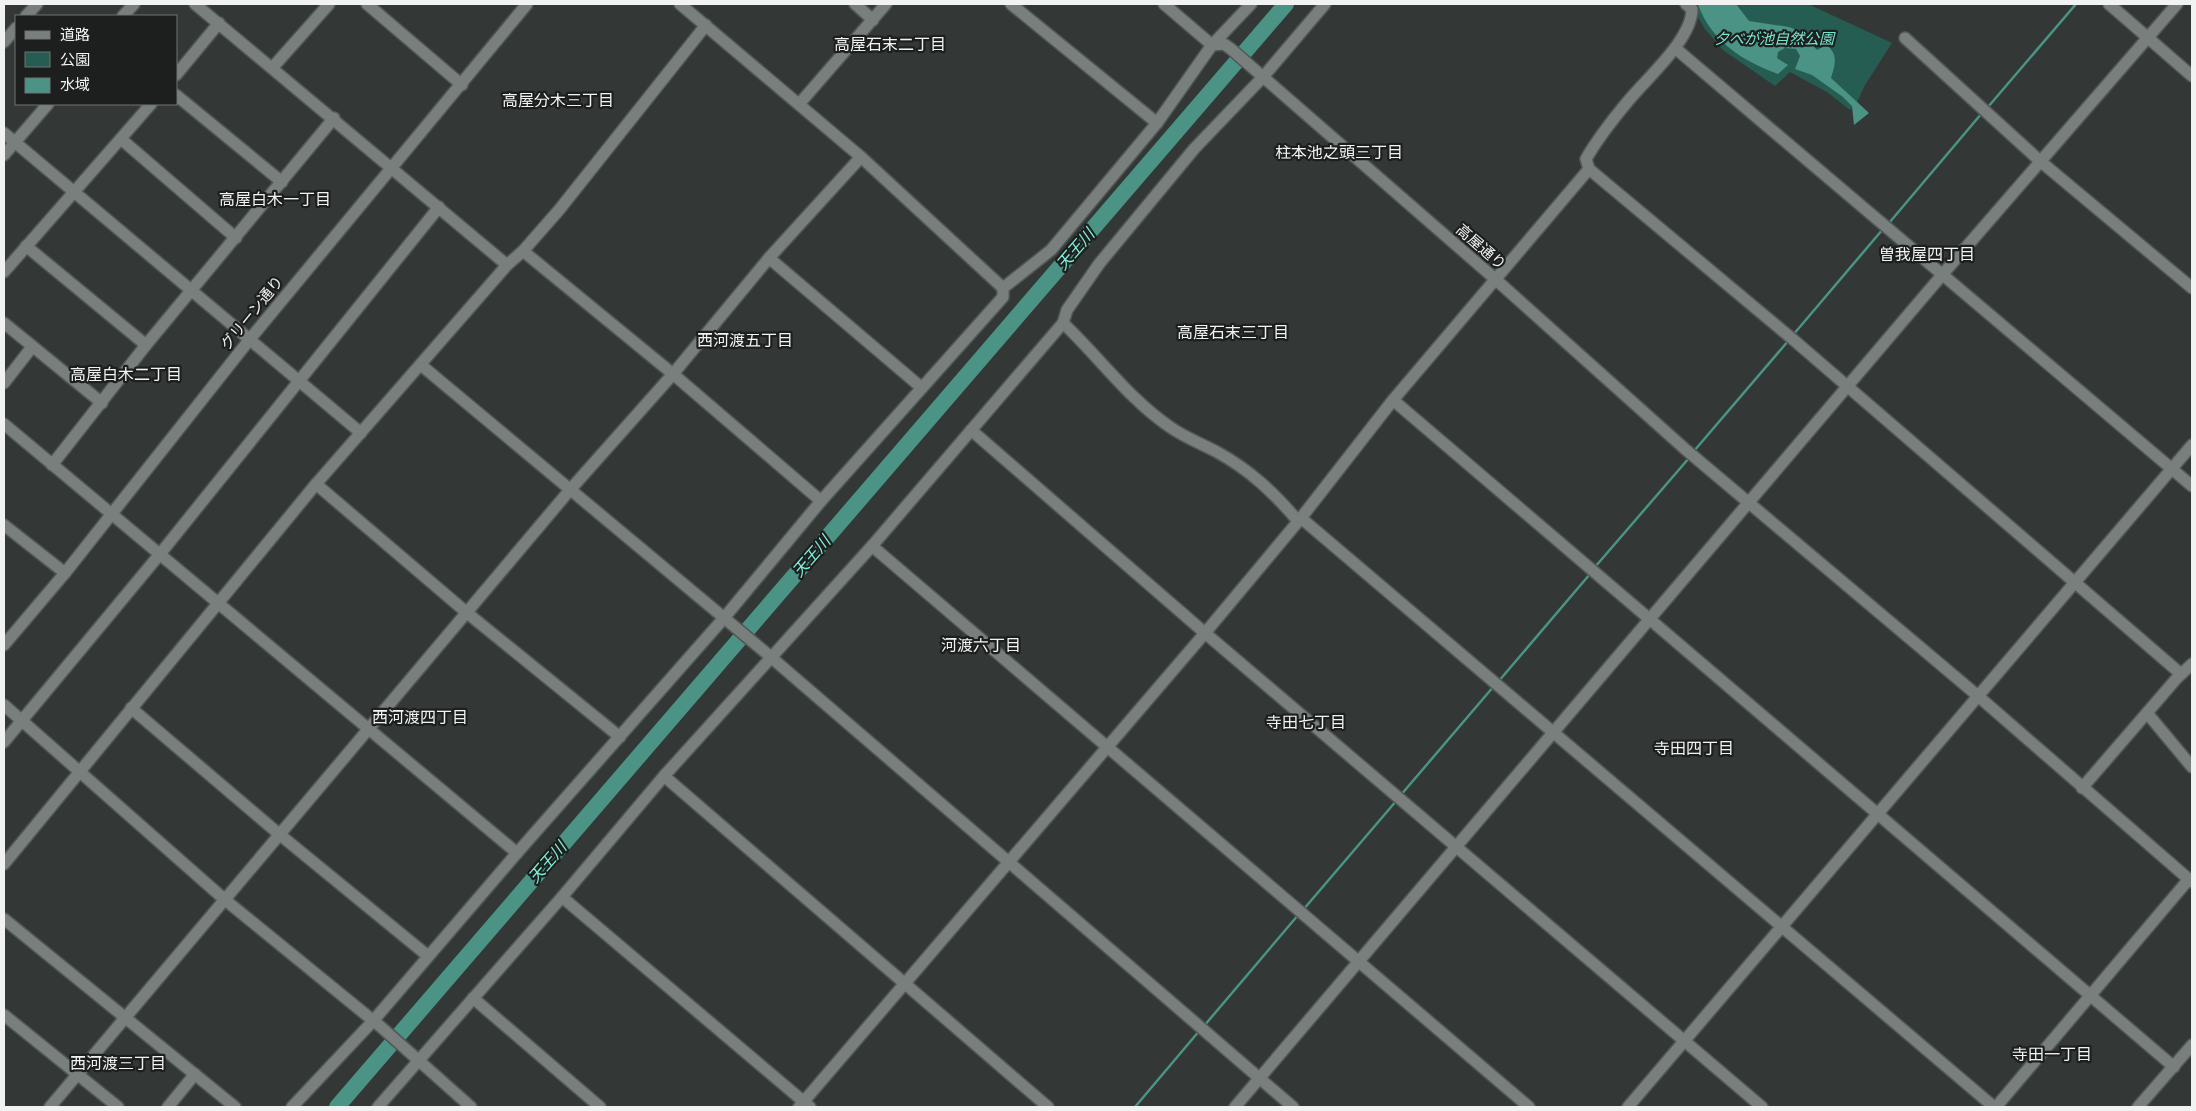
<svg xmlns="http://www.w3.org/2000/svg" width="2196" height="1111" viewBox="0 0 2196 1111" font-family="Merriweather,'Noto Sans JP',serif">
  <rect width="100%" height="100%" fill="#333837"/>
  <polygon fill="#255d53" points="1690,4 1808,4 1892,43 1865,85 1857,102 1850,110 1827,92 1790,72 1775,86 1723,50 1705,29"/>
  <path fill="#4a9385" d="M1698,4H1736L1749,21L1789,27L1799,31L1817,50L1826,45C1839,54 1835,65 1831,78L1869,113L1854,125L1852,106L1843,97L1812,75L1795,69L1800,56L1796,49L1785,48L1778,52L1777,58L1788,65L1778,74C1747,62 1721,48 1704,18C1702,13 1699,9 1698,4Z"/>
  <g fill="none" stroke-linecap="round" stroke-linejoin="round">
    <g stroke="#4a9385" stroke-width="2.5">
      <polyline points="1988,107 2076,4"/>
      <polyline points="1889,223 1982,113"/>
      <polyline points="1793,335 1883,229"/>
      <polyline points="1694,451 1789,340"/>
      <polyline points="1595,567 1689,458"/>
      <polyline points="1498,682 1590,574"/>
      <polyline points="1400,796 1494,686"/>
      <polyline points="1303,910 1397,800"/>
      <polyline points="1204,1026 1299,914"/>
      <polyline points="1135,1107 1200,1030"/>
    </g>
    <polyline stroke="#4a9385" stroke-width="16" points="337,1107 1286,4"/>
    <defs>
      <g id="minor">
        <polyline points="195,4 507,265"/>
        <polyline points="367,4 462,85"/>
        <polyline points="855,4 873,20"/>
        <polyline points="1011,4 1157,123"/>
        <polyline points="1164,4 1212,45 1224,44 1231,49 1494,278 1685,449 1978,696 2192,882"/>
        <path d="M1686,4L1692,9C1692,39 1648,77 1629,100C1613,119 1598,138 1586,159L1589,169L1796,342L2181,674"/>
        <polyline points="2109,4 2192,76"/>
        <polyline points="26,16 37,4"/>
        <polyline points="123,16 134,4"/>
        <polyline points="1905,38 2040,161 2192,288"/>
        <polyline points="4,42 16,28"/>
        <polyline points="1675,48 2192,486"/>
        <polyline points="273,67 329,4"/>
        <polyline points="176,75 219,23"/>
        <polyline points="176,95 282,182"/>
        <polyline points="800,103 886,4"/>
        <polyline points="4,133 361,433"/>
        <polyline points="121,139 236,238"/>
        <polyline points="4,155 48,104"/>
        <polyline points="26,246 146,345"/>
        <polyline points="523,251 673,374 821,501"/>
        <polyline points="769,258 922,388"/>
        <polyline points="4,272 151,104"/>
        <polyline points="1003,288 1051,250 1157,123 1212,45 1251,4"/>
        <polyline points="4,323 102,403"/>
        <path d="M1063,323C1099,357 1129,399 1170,427C1184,437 1202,444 1217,452C1250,470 1274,493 1298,521"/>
        <polyline points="421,365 765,652 1293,1107"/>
        <polyline points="4,383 32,347"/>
        <polyline points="1393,400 2174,1067"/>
        <polyline points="4,424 517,853"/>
        <polyline points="971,430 1205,633 1762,1107"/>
        <polyline points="52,465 146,345 334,118"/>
        <polyline points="316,484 466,612 620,737"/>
        <polyline points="1301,518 1994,1107"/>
        <polyline points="4,525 65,573"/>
        <polyline points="872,546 1529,1107"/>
        <polyline points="4,645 65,573 250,339 527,4"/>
        <polyline points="4,705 224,899 381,1027 471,1107"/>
        <polyline points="131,708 279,834 428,956"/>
        <polyline points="2147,713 2192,767"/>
        <polyline points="4,742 160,554 439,207"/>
        <polyline points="664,776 1048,1107"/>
        <polyline points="2082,788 2177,678 2192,664"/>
        <polyline points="4,864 316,484 507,265 523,251 559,210 706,25"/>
        <polyline points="562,897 810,1107"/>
        <polyline points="4,919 235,1107"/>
        <polyline points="473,998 600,1107"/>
        <polyline points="4,1015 118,1107"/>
        <polyline points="50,1107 569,491 673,374 769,258 861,157"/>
        <polyline points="168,1107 195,1074"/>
        <polyline points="292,1107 373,1021 517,853 724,618 821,501 1003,297 1003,288 861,157 680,4"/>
        <polyline points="378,1107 562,897 664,776 872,546 1063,323 1067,310 1099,264 1194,149 1263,77 1325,4"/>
        <polyline points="799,1107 1205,633 1301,518 1393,400 1589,169"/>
        <polyline points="1235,1107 1942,275 2177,4"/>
        <polyline points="1628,1107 2192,445"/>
        <polyline points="1996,1107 2189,879"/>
        <polyline points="2138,1107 2192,1045"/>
      </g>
    </defs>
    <use href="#minor" stroke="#525655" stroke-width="14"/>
    <use href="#minor" stroke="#797f7d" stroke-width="11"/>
  </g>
  <g text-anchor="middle" stroke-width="4.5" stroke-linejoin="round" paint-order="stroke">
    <g font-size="15" font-style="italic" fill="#77e6d1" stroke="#1d1f1e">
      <text x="1774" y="44">夕べが池自然公園</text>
    </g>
    <g font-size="15" fill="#f0f3f2" stroke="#1d1f1e">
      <text transform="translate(1481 247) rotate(41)" y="5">高屋通り</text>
      <text transform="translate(252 313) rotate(-51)" y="5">グリーン通り</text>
    </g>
    <g font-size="16" fill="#f0f3f2" stroke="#1d1f1e">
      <text x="890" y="50">高屋石末二丁目</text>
      <text x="558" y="106">高屋分木三丁目</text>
      <text x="1339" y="158">柱本池之頭三丁目</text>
      <text x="275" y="205">高屋白木一丁目</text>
      <text x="1927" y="260">曽我屋四丁目</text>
      <text x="1233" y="338">高屋石末三丁目</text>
      <text x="745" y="346">西河渡五丁目</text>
      <text x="126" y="380">高屋白木二丁目</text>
      <text x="981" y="651">河渡六丁目</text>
      <text x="420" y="723">西河渡四丁目</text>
      <text x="1306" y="728">寺田七丁目</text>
      <text x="1694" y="754">寺田四丁目</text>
      <text x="2052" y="1060">寺田一丁目</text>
      <text x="118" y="1069">西河渡三丁目</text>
    </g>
    <g font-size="16" font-style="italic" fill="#80eed9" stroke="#1d1f1e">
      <text transform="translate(1075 249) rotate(-49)" y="6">天王川</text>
      <text transform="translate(811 556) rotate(-49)" y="6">天王川</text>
      <text transform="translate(547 862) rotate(-49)" y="6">天王川</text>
    </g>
  </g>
  <rect width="2196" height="1111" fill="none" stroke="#f0f3f2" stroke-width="10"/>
  <rect x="15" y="15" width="162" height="90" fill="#1d1f1e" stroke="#717473"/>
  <rect x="25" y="31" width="25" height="8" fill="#797f7d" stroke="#717473"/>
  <text x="60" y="40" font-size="15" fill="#f0f3f2">道路</text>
  <rect x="25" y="52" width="25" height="15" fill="#255d53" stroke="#717473"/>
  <text x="60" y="65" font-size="15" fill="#f0f3f2">公園</text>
  <rect x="25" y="78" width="25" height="15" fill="#4a9385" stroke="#717473"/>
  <text x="60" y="90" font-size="15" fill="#f0f3f2">水域</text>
</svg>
